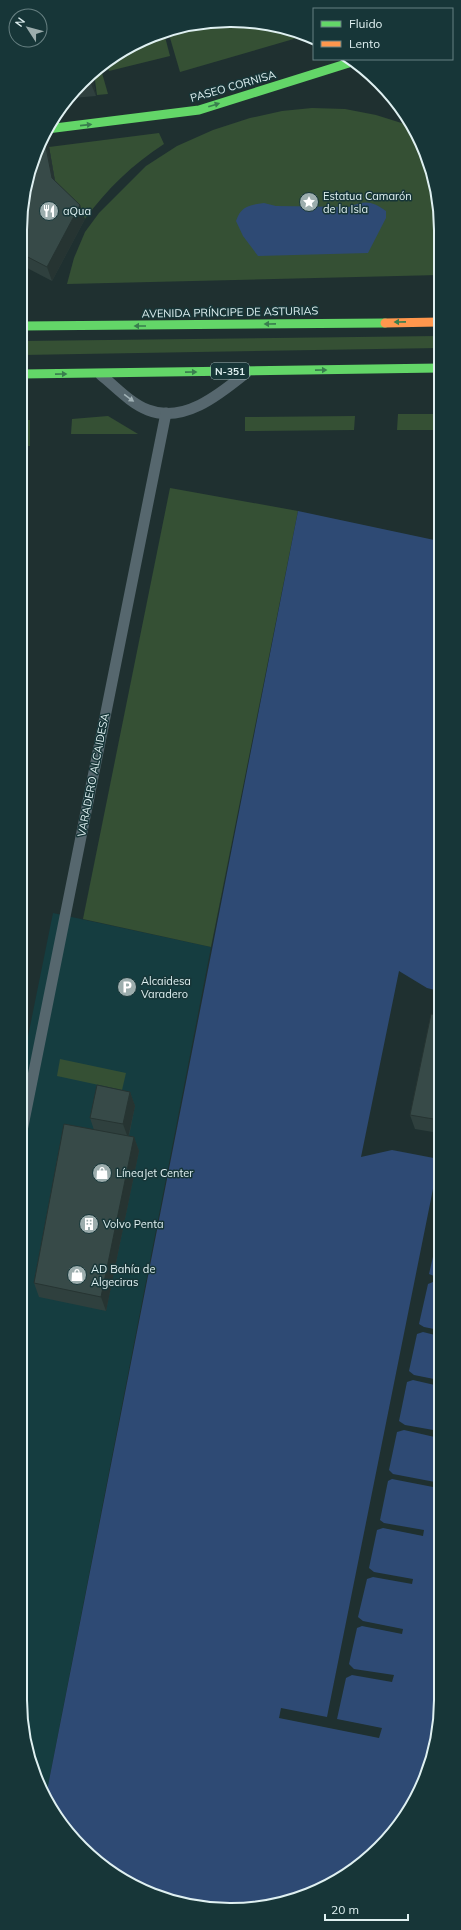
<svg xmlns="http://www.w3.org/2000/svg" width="461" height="1930" viewBox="0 0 461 1930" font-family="Mulish,sans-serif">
  <rect width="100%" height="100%" fill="#1f3030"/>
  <polygon fill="#153d40" points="53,913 211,947 46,1796 36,1780 20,1699 21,1061 23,1061"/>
  <g fill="#355034">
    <polygon points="258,22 304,36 180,72 168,31 176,27"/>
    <polygon points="164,33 170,56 109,71 106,62"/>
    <polygon points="100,66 108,94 97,95 94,73"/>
    <polygon points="312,108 345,109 376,115 411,126 419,138 439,203 439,275 67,284 74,258 85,232 99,213 146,166 177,146 213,130 250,118 282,111"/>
    <path d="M159,133L164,144C133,164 107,189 85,219L57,193L49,147Z"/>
    <polygon points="439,336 439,348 22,355 22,341"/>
    <polygon points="398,414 439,414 439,430 397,430"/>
    <polygon points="108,416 138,434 71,434 72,419"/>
    <polygon points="355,416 354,430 245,431 245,417"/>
    <rect x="22" y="420" width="8" height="26"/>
    <polygon points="170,488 298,511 211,947 83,919"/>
    <polygon points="60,1059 126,1073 122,1090 57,1076"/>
  </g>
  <g fill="#2e4a74">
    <path d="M264,203L276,206L349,207C365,200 372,201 386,211V218L368,253L258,256L243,236L236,221C241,206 249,205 264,203Z"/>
    <polygon points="298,511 439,541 439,991 427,988 399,971 361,1157 392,1150 439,1159 439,1727 413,1805 359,1866 285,1903 217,1910 138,1888 72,1838 46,1796"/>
  </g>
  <polygon fill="#1f3030" points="438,1164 439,1164 439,1234 438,1235 429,1274 439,1278 439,1284 433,1282 428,1284 419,1324 424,1327 439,1330 439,1336 423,1332 417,1334 409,1371 414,1375 439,1380 439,1386 413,1380 407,1382 399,1421 405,1425 439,1431 439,1438 404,1430 397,1432 389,1470 393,1474 435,1482 433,1487 392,1479 388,1481 380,1520 384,1523 424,1530 423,1536 383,1528 377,1530 369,1568 374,1572 413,1579 412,1584 373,1577 367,1579 358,1617 363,1621 403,1629 402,1634 362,1626 357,1628 349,1664 354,1669 394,1675 392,1682 352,1675 346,1678 337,1719 382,1728 379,1738 279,1718 281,1708 327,1717"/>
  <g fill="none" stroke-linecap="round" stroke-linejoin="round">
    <g stroke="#56676e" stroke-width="11">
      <path d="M101,375C116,387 130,403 148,410C184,424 220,394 246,373"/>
      <polyline points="21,1136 166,413"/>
    </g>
    <g stroke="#63d668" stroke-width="9">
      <polyline points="47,129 199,110 352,62"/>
      <polyline points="22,326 385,323"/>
      <polyline points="22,374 439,368"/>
    </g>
    <polyline stroke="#ff974d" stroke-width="9" points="385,323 439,322"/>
  </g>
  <g fill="#2f403e">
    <polygon points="92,75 96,96 72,98"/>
    <polygon points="45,136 49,147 55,181 85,219 52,281 29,269 22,263 22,203"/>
    <polygon points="439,1015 439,1133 415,1129 410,1115"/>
    <polygon points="130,1092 135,1106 129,1136 134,1137 139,1151 106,1311 39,1297 34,1283 94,1130 90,1118"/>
  </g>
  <g fill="#263432">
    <polygon points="92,75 96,96 90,81 90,78"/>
    <polygon points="45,136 49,147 57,193 52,178"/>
    <polygon points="80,205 85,219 52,281 47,267"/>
    <polygon points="130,1092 135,1106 128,1138 123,1124"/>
    <polygon points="134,1137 139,1151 106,1311 101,1297"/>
  </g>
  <g fill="#374a48" stroke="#263432">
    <polygon points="90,78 90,81 86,82"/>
    <polygon points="44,137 52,178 80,205 47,267 24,255 22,253 22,203"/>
    <polygon points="431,1014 439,1015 439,1120 410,1115"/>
    <polygon points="97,1085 130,1092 123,1124 90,1118"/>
    <polygon points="64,1124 134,1137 101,1297 34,1283"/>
  </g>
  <defs><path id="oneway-solid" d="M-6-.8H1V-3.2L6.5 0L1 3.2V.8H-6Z"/></defs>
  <g fill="#397e4e">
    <use href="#oneway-solid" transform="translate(214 105) rotate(-17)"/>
    <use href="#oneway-solid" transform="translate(86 125) rotate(-6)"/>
    <use href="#oneway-solid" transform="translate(400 322) rotate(179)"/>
    <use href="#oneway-solid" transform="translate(270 324) rotate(179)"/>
    <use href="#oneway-solid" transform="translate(140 326) rotate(180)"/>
    <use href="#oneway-solid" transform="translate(321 370) rotate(-1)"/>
    <use href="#oneway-solid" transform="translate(191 372) rotate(-1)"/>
    <use href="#oneway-solid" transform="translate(61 374) rotate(-1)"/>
  </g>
  <use fill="#a1b2b6" href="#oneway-solid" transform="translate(129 398) rotate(36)"/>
  <defs>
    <symbol id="sight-disc" viewBox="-11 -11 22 22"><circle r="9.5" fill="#9cadad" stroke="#173638"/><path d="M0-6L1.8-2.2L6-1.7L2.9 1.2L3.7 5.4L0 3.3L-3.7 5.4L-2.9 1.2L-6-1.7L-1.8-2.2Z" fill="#fff"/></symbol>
    <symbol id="restaurant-disc" viewBox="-11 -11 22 22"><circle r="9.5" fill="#9cadad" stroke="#173638"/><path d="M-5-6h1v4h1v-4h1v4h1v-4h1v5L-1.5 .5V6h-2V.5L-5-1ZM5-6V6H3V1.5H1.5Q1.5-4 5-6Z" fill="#fff"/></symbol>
    <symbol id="parking-disc" viewBox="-11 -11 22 22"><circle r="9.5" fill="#9cadad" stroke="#173638"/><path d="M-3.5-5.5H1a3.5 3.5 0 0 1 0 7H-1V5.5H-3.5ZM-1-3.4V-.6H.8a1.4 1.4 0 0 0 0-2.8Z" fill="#fff"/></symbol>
    <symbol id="shop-disc" viewBox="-11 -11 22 22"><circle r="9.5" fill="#9cadad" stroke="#173638"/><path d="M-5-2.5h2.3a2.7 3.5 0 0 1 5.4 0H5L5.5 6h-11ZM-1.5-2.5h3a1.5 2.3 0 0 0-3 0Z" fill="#fff"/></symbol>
    <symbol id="building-disc" viewBox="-11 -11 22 22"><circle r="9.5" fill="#9cadad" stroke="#173638"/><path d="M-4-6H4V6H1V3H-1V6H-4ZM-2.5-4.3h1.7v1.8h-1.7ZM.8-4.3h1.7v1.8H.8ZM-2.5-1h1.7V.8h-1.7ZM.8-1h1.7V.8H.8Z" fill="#fff"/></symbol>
  </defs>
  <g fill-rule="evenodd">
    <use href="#sight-disc" x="298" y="191" width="22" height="22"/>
    <use href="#restaurant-disc" x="38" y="200" width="22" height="22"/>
    <use href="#parking-disc" x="116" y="976" width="22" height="22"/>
    <use href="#shop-disc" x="91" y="1162" width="22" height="22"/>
    <use href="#building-disc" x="78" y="1213" width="22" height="22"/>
    <use href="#shop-disc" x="66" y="1264" width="22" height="22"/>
  </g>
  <g text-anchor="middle" stroke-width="3" stroke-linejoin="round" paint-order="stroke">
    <rect fill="#173638" stroke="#a3b8ba" stroke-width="1" x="211" y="363" width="38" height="16" rx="3"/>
    <g font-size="10" font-weight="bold" fill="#dff0f1">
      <text x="230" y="375">N-351</text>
    </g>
    <g font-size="11" fill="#dff0f1" stroke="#173638">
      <text transform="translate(233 86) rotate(-16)" y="4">PASEO CORNISA</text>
      <text transform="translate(230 312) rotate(-1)" y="4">AVENIDA PRÍNCIPE DE ASTURIAS</text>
      <text transform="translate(93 775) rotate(-79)" y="4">VARADERO ALCAIDESA</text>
    </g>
    <g font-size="11" fill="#dff0f1" stroke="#173638" text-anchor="start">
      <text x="323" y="200">Estatua Camarón<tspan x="323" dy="13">de la Isla</tspan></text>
      <text x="63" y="215">aQua</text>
      <text x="141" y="985">Alcaidesa<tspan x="141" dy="13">Varadero</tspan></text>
      <text x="116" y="1177">LíneaJet Center</text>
      <text x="103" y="1228">Volvo Penta</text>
      <text x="91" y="1273">AD Bahía de<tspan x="91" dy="13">Algeciras</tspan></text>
    </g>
  </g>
  <path d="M0 0H461V1930H0ZM230 27H231A203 203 0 0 1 434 230V1700A203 203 0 0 1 231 1903H230A203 203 0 0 1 27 1700V230A203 203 0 0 1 230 27Z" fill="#173638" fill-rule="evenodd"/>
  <path fill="none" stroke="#dff0f1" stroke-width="2" d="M230 27H231A203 203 0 0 1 434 230V1700A203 203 0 0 1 231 1903H230A203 203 0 0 1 27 1700V230A203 203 0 0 1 230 27Z"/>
  <rect x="313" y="8" width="140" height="52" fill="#173638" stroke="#678082"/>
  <rect x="321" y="21" width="20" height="6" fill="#63d668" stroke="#678082"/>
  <text x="349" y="28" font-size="12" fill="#dff0f1">Fluido</text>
  <rect x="321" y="41" width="20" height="6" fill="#ff974d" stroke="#678082"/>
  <text x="349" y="48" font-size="12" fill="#dff0f1">Lento</text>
  <g transform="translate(28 28) rotate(306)"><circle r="19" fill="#173638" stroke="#678082"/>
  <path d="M0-3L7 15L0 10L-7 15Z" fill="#9cadad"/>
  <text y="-6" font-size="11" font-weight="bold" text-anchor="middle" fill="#dff0f1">N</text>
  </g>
  <path d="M325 1914v6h83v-6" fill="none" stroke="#dff0f1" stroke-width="2"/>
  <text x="331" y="1914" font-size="12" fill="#dff0f1" stroke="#173638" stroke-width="3" paint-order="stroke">20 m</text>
</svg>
